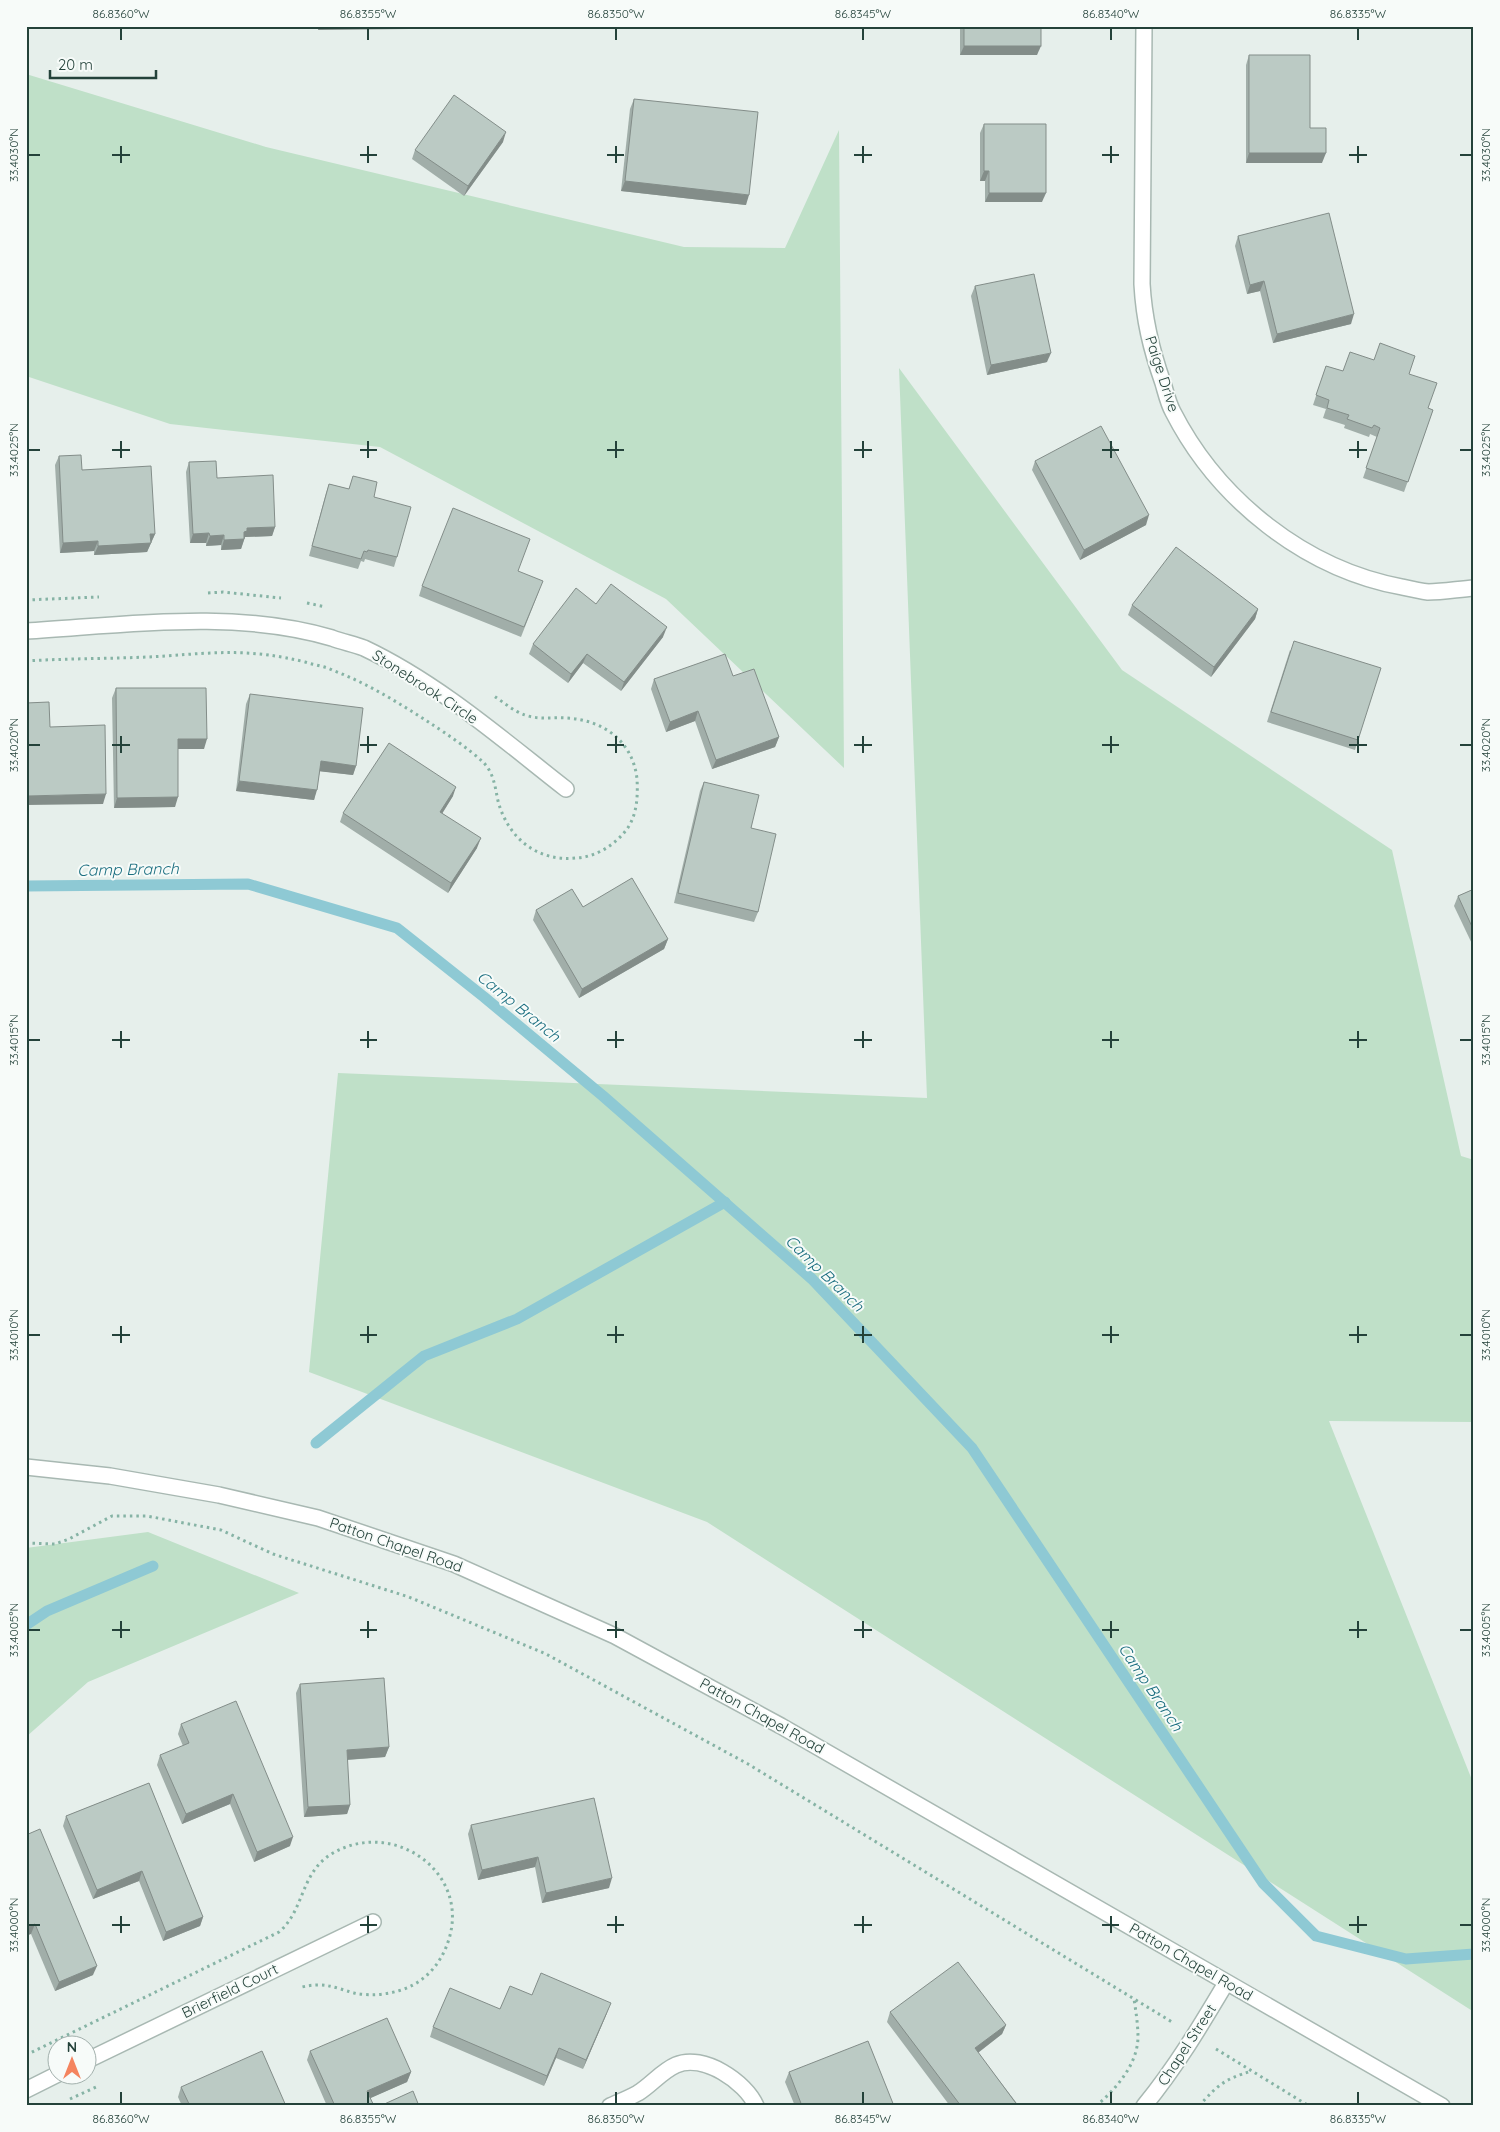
<svg xmlns="http://www.w3.org/2000/svg" width="1500" height="2132" viewBox="0 0 1500 2132" font-family="Quicksand,sans-serif">
  <rect width="100%" height="100%" fill="#e6efeb"/>
  <g fill="#bfe0c8">
    <polygon points="26,74 266,147 684,247 785,248 839,130 844,768 666,599 380,447 170,424 26,376"/>
    <polygon points="899,368 1122,670 1392,850 1461,1156 1474,1160 1474,1422 1329,1421 1474,1785 1474,2012 707,1522 309,1372 338,1073 927,1098"/>
    <polygon points="148,1532 299,1593 88,1682 26,1737 26,1548"/>
  </g>
  <g fill="none" stroke-linecap="round" stroke-linejoin="round">
    <g stroke="#8ec9d4" stroke-width="11">
      <polyline points="26,886 248,884 397,928 484,997 603,1096 812,1279 972,1448 1263,1883 1316,1936 1406,1959 1474,1954"/>
      <polyline points="316,1443 424,1356 517,1319 725,1202"/>
      <polyline points="26,1625 47,1611 153,1566"/>
    </g>
    <defs>
      <path id="service" d="M610,2106C619,2102 629,2098 638,2093C651,2085 662,2071 676,2065C703,2053 746,2082 756,2106"/>
      <g id="minor">
        <path d="M1144,26L1142,284C1144,320 1151,349 1163,383C1166,393 1168,403 1173,412C1218,500 1305,569 1402,587C1411,589 1420,591 1428,592C1443,592 1459,589 1474,588"/>
        <path d="M26,631C126,625 234,609 332,638C342,642 354,644 364,648C438,683 502,739 566,789"/>
        <polyline points="88,2060 373,1922"/>
        <polyline points="26,2090 58,2074"/>
        <path d="M1144,2106C1176,2067 1201,2025 1226,1983"/>
      </g>
      <polyline id="tertiary" points="26,1467 110,1476 219,1495 318,1518 454,1564 615,1636 781,1726 1442,2106"/>
    </defs>
    <use href="#service" stroke="#a8b8b2" stroke-width="18"/>
    <use href="#minor" stroke="#a8b8b2" stroke-width="18"/>
    <use href="#tertiary" stroke="#a8b8b2" stroke-width="18"/>
    <g stroke="#86b3a5" stroke-width="3" stroke-dasharray="2.5 4" stroke-linecap="butt">
      <polyline points="208,593 223,592 281,598"/>
      <polyline points="26,600 99,597"/>
      <polyline points="307,603 326,607"/>
      <path d="M26,661C73,658 120,659 166,656C218,652 253,649 305,662C314,665 324,666 332,670C367,683 399,703 430,723C447,734 469,749 483,762C494,773 495,787 498,801C508,838 537,862 576,858C596,857 615,845 627,829C637,815 638,796 637,779C633,741 603,720 567,718C553,717 539,720 525,715C515,712 503,702 494,696"/>
      <polyline points="26,1543 55,1544 69,1539 112,1516 147,1516 221,1530 273,1554 409,1597 546,1654 748,1764 1172,2022"/>
      <polyline points="1216,2049 1309,2106"/>
      <path d="M26,2055L279,1932C305,1910 300,1872 333,1853C394,1818 472,1873 448,1942C442,1960 430,1976 413,1985C396,1994 372,1997 354,1993C333,1987 324,1982 302,1987"/>
      <polyline points="70,2099 96,2087"/>
      <path d="M1096,2106C1116,2089 1137,2065 1138,2038C1138,2025 1136,2012 1134,1999"/>
      <path d="M1199,2106C1218,2085 1224,2079 1252,2071"/>
    </g>
    <use href="#service" stroke="#fff" stroke-width="15"/>
    <use href="#minor" stroke="#fff" stroke-width="15"/>
    <use href="#tertiary" stroke="#fff" stroke-width="15"/>
  </g>
  <g fill="#a1aea9">
    <polygon points="960,26 1041,26 1037,55 960,55"/>
    <polygon points="1249,55 1310,128 1322,163 1246,163 1246,65"/>
    <polygon points="634,99 746,205 621,191 630,109"/>
    <polygon points="984,124 1042,202 985,202 985,181 980,181 980,133"/>
    <polygon points="503,142 464,196 412,159 415,150"/>
    <polygon points="1238,236 1351,324 1273,343 1260,291 1247,294 1235,246"/>
    <polygon points="975,286 1047,362 987,375 971,296"/>
    <polygon points="1326,366 1343,371 1409,374 1428,408 1433,410 1404,492 1363,478 1377,437 1370,434 1369,437 1344,428 1345,425 1323,418 1326,409 1313,405"/>
    <polygon points="59,456 82,470 155,534 147,552 94,555 94,551 60,553 55,465"/>
    <polygon points="1035,461 1146,525 1080,560 1032,470"/>
    <polygon points="189,462 217,478 275,527 272,536 245,537 241,549 221,550 221,545 206,546 206,543 190,543 186,472"/>
    <polygon points="353,476 374,497 397,557 394,567 365,559 364,562 361,561 358,569 309,556 326,493 329,484 349,489"/>
    <polygon points="518,571 539,591 521,637 419,596 422,586"/>
    <polygon points="596,604 663,637 621,691 583,663 568,683 529,654 533,644"/>
    <polygon points="1132,605 1258,609 1255,619 1211,677 1128,615"/>
    <polygon points="1290,650 1358,740 1355,750 1267,722"/>
    <polygon points="733,676 779,737 775,747 712,769 695,721 666,732 651,689 654,679"/>
    <polygon points="116,688 204,749 178,749 175,807 114,808 112,698"/>
    <polygon points="250,694 356,766 353,775 320,771 314,800 236,791 246,704"/>
    <polygon points="704,782 751,828 758,912 754,922 674,903 700,791"/>
    <polygon points="453,796 442,813 477,848 448,893 340,822 343,813"/>
    <polygon points="1474,889 1474,948 1454,906 1458,896"/>
    <polygon points="583,907 668,939 664,949 579,998 533,920 536,910"/>
    <polygon points="300,1684 389,1747 385,1757 347,1760 350,1805 347,1814 304,1817 296,1693"/>
    <polygon points="181,1724 290,1846 254,1862 230,1804 182,1824 157,1765 160,1755 183,1746 178,1734"/>
    <polygon points="149,1783 203,1917 200,1926 163,1941 139,1881 93,1899 63,1826 66,1816"/>
    <polygon points="471,1825 609,1888 542,1903 535,1867 478,1880 468,1834"/>
    <polygon points="26,1835 93,1975 55,1991 31,1934"/>
    <polygon points="532,1995 607,2013 583,2069 556,2058 544,2086 430,2037 433,2027 500,2009"/>
    <polygon points="890,2012 1006,2025 1002,2034 978,2053 1019,2106 950,2106 887,2022"/>
    <polygon points="310,2051 411,2072 407,2082 370,2098 374,2106 327,2106 307,2060"/>
    <polygon points="789,2072 894,2106 795,2106 785,2082"/>
    <polygon points="181,2087 286,2106 182,2106 178,2097"/>
  </g>
  <g fill="#838d89">
    <polygon points="319,26 410,26 409,29 318,30"/>
    <polygon points="964,46 1041,46 1037,55 960,55"/>
    <polygon points="506,132 503,142 464,196 468,186"/>
    <polygon points="1249,153 1326,153 1322,163 1246,163"/>
    <polygon points="984,171 989,171 985,181 980,181"/>
    <polygon points="625,181 749,195 746,205 621,191"/>
    <polygon points="989,193 1046,193 1042,202 985,202"/>
    <polygon points="1264,281 1260,291 1247,294 1250,285"/>
    <polygon points="1354,314 1351,324 1273,343 1277,334"/>
    <polygon points="1051,353 1047,362 987,375 991,365"/>
    <polygon points="1149,515 1146,525 1080,560 1084,550"/>
    <polygon points="275,527 272,536 245,537 241,549 221,550 224,540 247,528"/>
    <polygon points="209,533 206,543 190,543 193,534"/>
    <polygon points="150,534 155,534 147,552 94,555 98,546"/>
    <polygon points="224,535 221,545 206,546 210,536"/>
    <polygon points="98,541 94,551 60,553 63,543"/>
    <polygon points="1258,609 1255,619 1211,677 1214,667"/>
    <polygon points="667,627 663,637 621,691 624,682"/>
    <polygon points="587,654 583,663 568,683 571,674"/>
    <polygon points="698,711 695,721 666,732 670,722"/>
    <polygon points="779,737 775,747 712,769 716,760"/>
    <polygon points="178,739 207,739 204,749 174,749"/>
    <polygon points="321,761 356,766 353,775 317,771"/>
    <polygon points="239,781 317,790 314,800 236,791"/>
    <polygon points="456,787 453,796 437,822 440,812"/>
    <polygon points="106,794 103,804 26,805 26,796"/>
    <polygon points="178,797 175,807 114,808 117,798"/>
    <polygon points="481,838 477,848 448,893 451,883"/>
    <polygon points="668,939 664,949 579,998 582,989"/>
    <polygon points="389,1747 385,1757 343,1760 347,1750"/>
    <polygon points="233,1794 230,1804 182,1824 186,1814"/>
    <polygon points="350,1805 347,1814 304,1817 308,1807"/>
    <polygon points="293,1837 290,1846 254,1862 257,1852"/>
    <polygon points="538,1857 535,1867 478,1880 482,1870"/>
    <polygon points="142,1871 139,1881 93,1899 97,1890"/>
    <polygon points="612,1878 609,1888 542,1903 546,1893"/>
    <polygon points="203,1917 200,1926 163,1941 166,1932"/>
    <polygon points="35,1924 31,1934 26,1936 26,1928"/>
    <polygon points="97,1966 93,1975 55,1991 59,1982"/>
    <polygon points="611,2003 607,2013 583,2069 586,2060"/>
    <polygon points="1006,2025 1002,2034 971,2058 975,2048"/>
    <polygon points="559,2048 556,2058 544,2086 547,2076"/>
    <polygon points="411,2072 407,2082 364,2101 367,2091"/>
  </g>
  <g fill="#bbcac4" stroke="#838d89">
    <rect x="964" y="26" width="77" height="20"/>
    <polygon points="1249,55 1310,55 1310,128 1326,128 1326,153 1249,153"/>
    <polygon points="454,95 506,132 468,186 415,150"/>
    <polygon points="634,99 758,112 749,195 625,181"/>
    <polygon points="984,124 1046,124 1046,193 989,193 989,171 984,171"/>
    <polygon points="1329,213 1354,314 1277,334 1264,281 1250,285 1238,236"/>
    <polygon points="1034,274 1051,353 991,365 975,286"/>
    <polygon points="1380,343 1415,356 1409,374 1437,383 1428,408 1433,410 1408,482 1366,468 1380,428 1374,425 1372,428 1347,419 1349,415 1327,408 1329,400 1316,395 1326,366 1343,371 1350,352 1374,360"/>
    <polygon points="1101,426 1149,515 1084,550 1035,461"/>
    <polygon points="81,455 82,470 151,466 155,534 150,534 151,543 98,546 98,541 63,543 59,456"/>
    <polygon points="216,461 217,478 273,475 275,527 247,528 247,531 244,532 244,539 224,540 224,535 210,536 209,533 193,534 189,462"/>
    <polygon points="353,476 377,482 374,497 411,507 397,557 368,550 367,552 364,551 361,559 312,546 329,484 349,489"/>
    <polygon points="453,508 530,539 518,571 543,581 524,627 422,586"/>
    <polygon points="1176,547 1258,609 1214,667 1132,605"/>
    <polygon points="611,584 667,627 624,682 587,654 571,674 533,644 576,588 596,604"/>
    <polygon points="1294,641 1381,668 1358,740 1271,712"/>
    <polygon points="725,654 733,676 754,669 779,737 716,760 698,711 670,722 654,679"/>
    <polygon points="116,688 206,688 207,739 178,739 178,797 117,798"/>
    <polygon points="250,694 363,708 356,766 321,761 317,790 239,781"/>
    <polygon points="49,702 50,727 105,725 106,794 26,796 26,703"/>
    <polygon points="389,743 456,787 440,812 481,838 451,883 343,813"/>
    <polygon points="704,782 759,795 751,828 776,834 758,912 678,893"/>
    <polygon points="632,878 668,939 582,989 536,910 572,889 583,907"/>
    <polygon points="1474,889 1474,931 1458,896"/>
    <polygon points="384,1678 389,1747 347,1750 350,1805 308,1807 300,1684"/>
    <polygon points="236,1701 293,1837 257,1852 233,1794 186,1814 160,1755 189,1743 181,1724"/>
    <polygon points="149,1783 203,1917 166,1932 142,1871 97,1890 66,1816"/>
    <polygon points="594,1798 612,1878 546,1893 538,1857 482,1870 471,1825"/>
    <polygon points="40,1829 97,1966 59,1982 35,1924 26,1928 26,1835"/>
    <polygon points="958,1962 1006,2025 975,2048 1018,2106 961,2106 890,2012"/>
    <polygon points="541,1973 611,2003 586,2060 559,2048 547,2076 433,2027 450,1988 500,2009 510,1986 532,1995"/>
    <polygon points="387,2018 411,2072 367,2091 374,2106 335,2106 310,2051"/>
    <polygon points="868,2041 894,2106 802,2106 789,2072"/>
    <polygon points="262,2051 286,2106 190,2106 181,2087"/>
    <polygon points="413,2091 419,2106 380,2106"/>
  </g>
  <path fill="none" stroke="#24423a" stroke-width="2" d="M121,28V40M368,28V40M616,28V40M863,28V40M1111,28V40M1358,28V40M121,146V163M368,146V163M616,146V163M863,146V163M1111,146V163M1358,146V163M28,155H40M112,155H130M360,155H377M607,155H624M854,155H872M1102,155H1119M1349,155H1367M1460,155H1472M121,441V458M368,441V458M616,441V458M863,441V458M1111,441V458M1358,441V458M28,450H40M112,450H130M360,450H377M607,450H624M854,450H872M1102,450H1119M1349,450H1367M1460,450H1472M121,736V753M368,736V753M616,736V753M863,736V753M1111,736V753M1358,736V753M28,745H40M112,745H130M360,745H377M607,745H624M854,745H872M1102,745H1119M1349,745H1367M1460,745H1472M121,1031V1048M368,1031V1048M616,1031V1048M863,1031V1048M1111,1031V1048M1358,1031V1048M28,1040H40M112,1040H130M360,1040H377M607,1040H624M854,1040H872M1102,1040H1119M1349,1040H1367M1460,1040H1472M121,1326V1343M368,1326V1343M616,1326V1343M863,1326V1343M1111,1326V1343M1358,1326V1343M28,1335H40M112,1335H130M360,1335H377M607,1335H624M854,1335H872M1102,1335H1119M1349,1335H1367M1460,1335H1472M121,1621V1638M368,1621V1638M616,1621V1638M863,1621V1638M1111,1621V1638M1358,1621V1638M28,1630H40M112,1630H130M360,1630H377M607,1630H624M854,1630H872M1102,1630H1119M1349,1630H1367M1460,1630H1472M121,1916V1933M368,1916V1933M616,1916V1933M863,1916V1933M1111,1916V1933M1358,1916V1933M28,1925H40M112,1925H130M360,1925H377M607,1925H624M854,1925H872M1102,1925H1119M1349,1925H1367M1460,1925H1472M121,2092V2104M368,2092V2104M616,2092V2104M863,2092V2104M1111,2092V2104M1358,2092V2104"/>
  <g text-anchor="middle" stroke-width="4" stroke-linejoin="round" paint-order="stroke">
    <g font-size="15" fill="#24423a" stroke="#f7fbf9">
      <text transform="translate(1162 374) rotate(72)" y="5">Paige Drive</text>
      <text transform="translate(425 687) rotate(33)" y="5">Stonebrook Circle</text>
      <text transform="translate(396 1545) rotate(19)" y="5">Patton Chapel Road</text>
      <text transform="translate(762 1716) rotate(29)" y="5">Patton Chapel Road</text>
      <text transform="translate(1191 1962) rotate(30)" y="5">Patton Chapel Road</text>
      <text transform="translate(230 1991) rotate(-26)" y="5">Brierfield Court</text>
      <text transform="translate(1187 2045) rotate(-57)" y="5">Chapel Street</text>
    </g>
    <g font-size="16" font-style="italic" fill="#1c6f80" stroke="#f7fbf9">
      <text transform="translate(128 869) rotate(-1)" y="6">Camp Branch</text>
      <text transform="translate(519 1006) rotate(39)" y="6">Camp Branch</text>
      <text transform="translate(825 1273) rotate(44)" y="6">Camp Branch</text>
      <text transform="translate(1151 1687) rotate(56)" y="6">Camp Branch</text>
    </g>
  </g>
  <rect width="1500" height="2132" fill="none" stroke="#f7fbf9" stroke-width="55"/>
  <g transform="translate(72 2060)"><circle r="24" fill="#f7fbf9" stroke="#a3b1ad"/>
  <path d="M0-4L9 19L0 12L-9 19Z" fill="#f4845f"/>
  <text y="-8" font-size="14" font-weight="bold" text-anchor="middle" fill="#24423a">N</text>
  </g>
  <path d="M50 70v8h106v-8" fill="none" stroke="#24423a" stroke-width="2.5"/>
  <text x="58" y="70" font-size="15" fill="#24423a" stroke="#f7fbf9" stroke-width="4" paint-order="stroke">20 m</text>
  <rect x="28" y="28" width="1444" height="2076" fill="none" stroke="#24423a" stroke-width="2"/>
  <g font-size="12" text-anchor="middle" fill="#24423a">
    <text x="121" y="18">86.8360°W</text>
    <text x="368" y="18">86.8355°W</text>
    <text x="616" y="18">86.8350°W</text>
    <text x="863" y="18">86.8345°W</text>
    <text x="1111" y="18">86.8340°W</text>
    <text x="1358" y="18">86.8335°W</text>
    <text transform="translate(14 155) rotate(-90)" y="4">33.4030°N</text>
    <text transform="translate(1486 155) rotate(-90)" y="4">33.4030°N</text>
    <text transform="translate(14 450) rotate(-90)" y="4">33.4025°N</text>
    <text transform="translate(1486 450) rotate(-90)" y="4">33.4025°N</text>
    <text transform="translate(14 745) rotate(-90)" y="4">33.4020°N</text>
    <text transform="translate(1486 745) rotate(-90)" y="4">33.4020°N</text>
    <text transform="translate(14 1040) rotate(-90)" y="4">33.4015°N</text>
    <text transform="translate(1486 1040) rotate(-90)" y="4">33.4015°N</text>
    <text transform="translate(14 1335) rotate(-90)" y="4">33.4010°N</text>
    <text transform="translate(1486 1335) rotate(-90)" y="4">33.4010°N</text>
    <text transform="translate(14 1630) rotate(-90)" y="4">33.4005°N</text>
    <text transform="translate(1486 1630) rotate(-90)" y="4">33.4005°N</text>
    <text transform="translate(14 1925) rotate(-90)" y="4">33.4000°N</text>
    <text transform="translate(1486 1925) rotate(-90)" y="4">33.4000°N</text>
    <text x="121" y="2123">86.8360°W</text>
    <text x="368" y="2123">86.8355°W</text>
    <text x="616" y="2123">86.8350°W</text>
    <text x="863" y="2123">86.8345°W</text>
    <text x="1111" y="2123">86.8340°W</text>
    <text x="1358" y="2123">86.8335°W</text>
  </g>
</svg>
